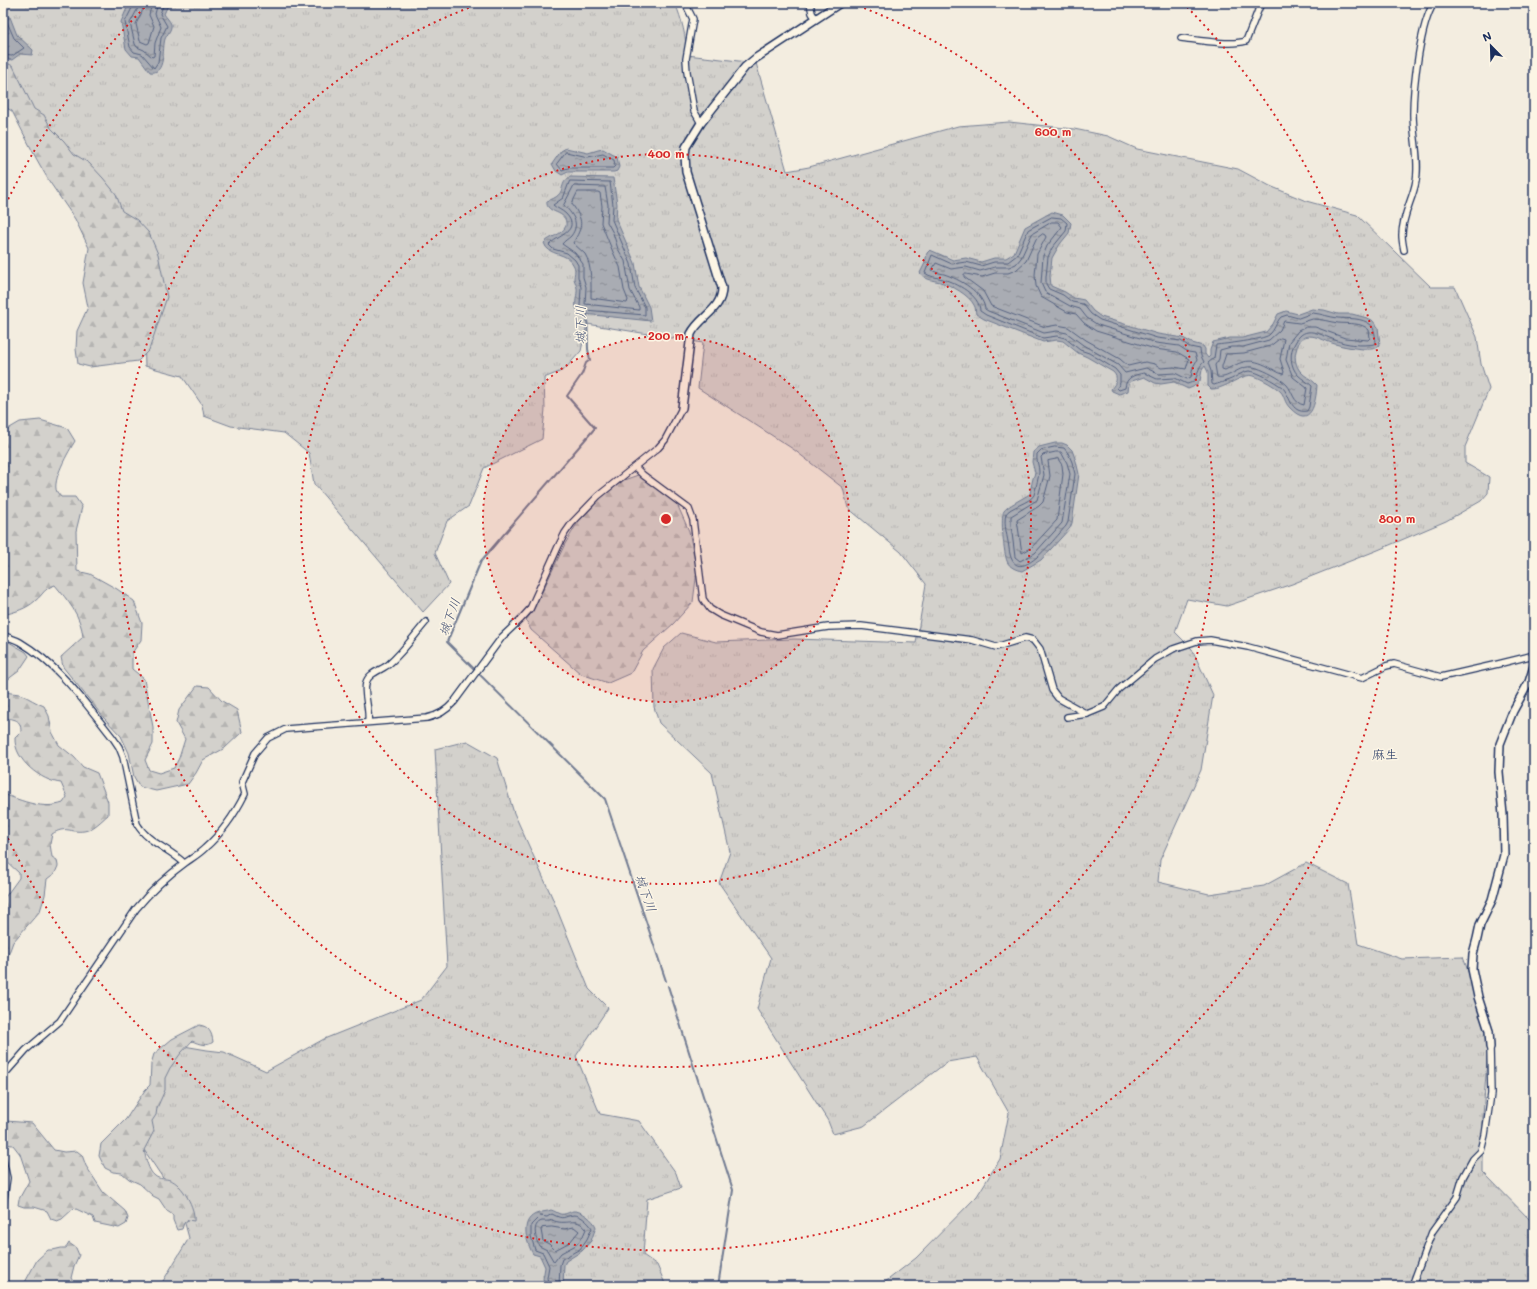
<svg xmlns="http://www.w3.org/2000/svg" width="1537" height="1289" viewBox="0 0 1537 1289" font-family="Mali,'Klee One',sans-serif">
  <defs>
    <pattern id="grass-tufts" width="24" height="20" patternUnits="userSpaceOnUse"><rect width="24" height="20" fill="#d3d1cc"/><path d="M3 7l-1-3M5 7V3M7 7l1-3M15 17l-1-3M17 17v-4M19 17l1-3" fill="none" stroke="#b5b4b2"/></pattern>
    <pattern id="forest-firs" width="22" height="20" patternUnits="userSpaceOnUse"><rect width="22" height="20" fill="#d3d1cc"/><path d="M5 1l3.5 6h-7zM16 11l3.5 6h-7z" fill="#b5b4b2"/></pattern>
    <pattern id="water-ripples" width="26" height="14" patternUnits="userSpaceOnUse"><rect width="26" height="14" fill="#a9acb3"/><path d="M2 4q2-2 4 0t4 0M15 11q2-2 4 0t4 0" fill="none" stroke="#898c95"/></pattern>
  </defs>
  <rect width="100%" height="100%" fill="#f3ede0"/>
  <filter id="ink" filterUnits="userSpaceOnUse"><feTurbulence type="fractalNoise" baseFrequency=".025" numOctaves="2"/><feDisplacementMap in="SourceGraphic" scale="8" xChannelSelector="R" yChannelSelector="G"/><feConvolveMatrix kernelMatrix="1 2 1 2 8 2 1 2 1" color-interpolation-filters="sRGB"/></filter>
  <g filter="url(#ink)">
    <g fill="url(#grass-tufts)" stroke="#778095">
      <path d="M3,3H675C682,20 686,36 687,55L756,63L787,171L809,167L958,126L1009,122L1074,129L1108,136L1137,149L1238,169L1270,186L1306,201L1357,215L1431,287H1455L1477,337L1481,364L1489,389L1465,447V463L1489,477L1488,493L1481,501L1446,521L1378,550L1292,584L1227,606L1187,599L1175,632L1192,649L1213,695L1201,770L1160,860L1158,882L1209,894L1264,886L1306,863L1348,884L1358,944L1402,959L1463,957L1489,1031L1483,1116V1172L1534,1224V1286H880L916,1258L977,1196L1000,1159L1009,1113L977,1057L947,1062L864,1126L833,1134L828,1121L757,1009L771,958L719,883L730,852L712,773L659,723L654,707L653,669L664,648L681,633L716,642L794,639L916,643L926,584L901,552L848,508L843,488L793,449L698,388L703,343L587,324L581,351L564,370L544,378L545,409L542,439L484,468L469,506L447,521L435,553L449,584L423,612L314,484L309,453L284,433L231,426L204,416L202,405L182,376L145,366L143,298L3,76Z"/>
      <polygon points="467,741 497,758 514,813 552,897 589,989 608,1008 576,1056 600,1114 639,1121 676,1173 681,1188 647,1199 643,1255 657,1265 666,1286 160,1286 189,1238 179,1202 136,1138 178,1045 207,1050 224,1052 266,1071 324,1039 421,1000 447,966 435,749"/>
    </g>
    <g fill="url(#forest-firs)" stroke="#778095">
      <polygon points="3,59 5,62 13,66 34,109 44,115 51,128 64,141 74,154 89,163 103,178 116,194 122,211 137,220 149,233 158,254 167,297 149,350 138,361 90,367 78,364 76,349 77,331 88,307 83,283 89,248 75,219 49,181 36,158 12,111 3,106"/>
      <path d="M40,420L67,428L75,441C69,451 51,481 57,492C58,494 60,495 61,497H75L82,507L76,531L77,571L90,574L117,589L134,601L142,623L141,640L132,653V669L144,679L153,727V744L145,760L149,770L159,773L174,768L179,758L185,739L176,723L179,710L197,686L209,687L222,701L237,710L242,732L225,748L203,760L196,773L188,784L156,791L140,787L134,777L129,753L121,736L104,718L63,667L61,657L83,637C81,615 68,601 55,585C43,589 44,594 35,601C26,609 15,612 3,615V432L20,422Z"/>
      <polygon points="638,475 649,480 677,504 689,531 697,571 693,602 673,624 643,651 631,673 608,683 581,674 531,630 526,620 533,611 565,544 578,522 602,497 624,480"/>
      <polygon points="9,642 26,652 29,656 19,671 3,683 3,643"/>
      <path d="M3,689C9,695 15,692 22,695C29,698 36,703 44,706L49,716L52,732L59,745L74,757L83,767L97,773L108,802V815C102,820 93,830 84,831C70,833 66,825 52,834L50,844L52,857L57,860L58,866L55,873L47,879L45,895L40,911L13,942L3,969V900L19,878V873L6,861L3,853V794C23,801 43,810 63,803L67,797L61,783C41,781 14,760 15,738L21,732C21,719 15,719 3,718Z"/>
      <path d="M199,1025C209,1026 212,1033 213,1042C207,1047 199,1044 192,1041L181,1053L170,1068L165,1078V1090L157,1108L156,1115L152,1121L154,1131L144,1150C146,1158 148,1171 155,1176C160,1180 165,1178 170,1180C182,1183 196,1209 194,1221L188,1220L184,1223L182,1229L177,1230L173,1220V1215L167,1211L159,1199L153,1196L140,1184L129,1179L122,1173L113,1172L105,1168L99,1156L101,1144L126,1119L145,1090L150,1085L151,1064L154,1054L172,1039Z"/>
      <polygon points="6,1121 32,1123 54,1150 64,1152 77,1151 82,1155 86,1166 103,1192 125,1211 128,1218 126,1224 119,1228 95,1223 93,1217 74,1208 62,1219 57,1221 51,1219 47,1211 34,1207 24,1207 18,1205 19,1199 29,1181 20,1154 13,1145 3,1144 3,1123"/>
      <path d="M69,1243L76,1248L79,1255L74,1266L71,1278L76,1286H23L37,1260L48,1250C55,1251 59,1247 66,1248Z"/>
    </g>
    <g fill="url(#water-ripples)" stroke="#707a91">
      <path d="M129,3H169L164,14C166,17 170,21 171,24C172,30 167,34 165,39C162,48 166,75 150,72L139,57L132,56L126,49L121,22Z"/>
      <polygon points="8,17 10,17 17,35 33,50 32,55 20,54 12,60 3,58 3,18"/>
      <polygon points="566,148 588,153 598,150 603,149 617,157 619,167 617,171 614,172 568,172 562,175 556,171 552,164 561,151"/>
      <path d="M570,177L613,178L617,204L616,219L635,263L639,287L649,307L651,321L584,314C570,311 578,297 577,288C576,284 575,282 574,279C574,274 576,271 574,266C568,251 548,257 544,243C550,236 561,236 566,226C568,209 545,215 547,201C569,194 557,184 570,177Z"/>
      <path d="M1052,212L1063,215L1071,223L1069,233L1060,244L1052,258L1050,276L1051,286L1065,292L1074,298L1084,300L1093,311L1101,317L1158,334L1183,338L1192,343L1203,346L1205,349V354L1208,358L1210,356V350L1213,342L1230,338H1242L1266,332L1273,324L1278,314L1286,311L1298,314L1312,309L1324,310L1338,314H1352L1367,318L1372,320L1378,327L1380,345C1376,350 1369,349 1363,349C1353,348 1345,347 1335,344C1320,340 1302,325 1296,351C1294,358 1296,366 1300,371C1305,377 1312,379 1317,385C1316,402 1311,430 1290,408C1284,402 1285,397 1281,392C1275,386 1262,379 1254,376C1243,372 1225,390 1211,389L1208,386V372L1205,366L1202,370L1200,381L1193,387L1188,389L1174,382L1161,384L1155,383L1144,377L1132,381L1129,384L1128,391L1119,394L1112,391L1111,389C1116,383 1119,378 1113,372L1087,357L1078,353L1063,341L1057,340L1043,342L984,319L976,314C975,310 976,308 974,305C969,295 951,285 940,282C932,280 925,280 920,273L925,263L927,253L930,250L953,260L966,258L981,262L994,258H1006L1014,253L1025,227Z"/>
      <path d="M1055,443H1062L1067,445L1072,450L1076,461L1079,474L1072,523L1070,528L1041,560L1022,571C1016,570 1009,567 1007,561C1004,554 1000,517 1004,511C1006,507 1025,497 1030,494C1031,488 1032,479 1035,473L1032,462L1033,452L1039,447Z"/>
      <path d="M551,1210C555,1211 557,1213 560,1214C565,1215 569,1212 573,1211C581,1210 594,1220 596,1227L591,1241L582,1251L566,1261L564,1265L563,1286H546L543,1279L545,1267L540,1256L533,1254C526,1242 519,1218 539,1213C544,1211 546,1212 551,1210Z"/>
    </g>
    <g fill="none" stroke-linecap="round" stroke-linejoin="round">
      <g stroke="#546180" stroke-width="1">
        <polyline points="133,3 132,8 125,22 130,47 134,52 142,54 154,68 158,62 161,38 167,26 160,14 164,3"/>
        <polyline points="138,3 137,10 130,23 135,44 137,47 144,50 152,57 154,56 155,43 161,27 155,14 158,3"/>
        <polyline points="144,3 142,12 136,24 140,41 147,44 149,43 154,26 149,15 152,3"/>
        <polyline points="3,21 7,22 14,38 24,48 12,56 3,55"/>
        <polygon points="566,152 588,157 603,154 614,160 615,166 613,168 568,168 562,170 557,164"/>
        <path d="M570,181L610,182L613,205L612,220L631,264L635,288L645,307V315L584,310L580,306L581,287L578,277V265L575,260L567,253L553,249L549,245C556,236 582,231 566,214C562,210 556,208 553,205L563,198Z"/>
        <path d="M574,186L605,187L608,205L607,222L613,233L618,249L625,261L630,290L639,307V310L585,304L586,287L583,277V264L575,253L562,244C564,241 568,239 571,236C581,223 572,214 564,205Z"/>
        <path d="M578,192H598L600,193L602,206L601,223L613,252L620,267L624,290L628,300L627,303L591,298C591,285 592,265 585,254C581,250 577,247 573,243C583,226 584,221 572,204Z"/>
        <path d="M1052,217L1061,218L1067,223L1066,231L1052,248L1048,257L1046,277V284L1049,289L1063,295L1072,302L1083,304L1091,314L1100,320L1157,338L1181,341L1190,347L1200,349L1201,356L1204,362C1195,369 1201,381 1187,384L1175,378L1157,379L1144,373C1134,375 1126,377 1125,388L1119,390L1117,388L1120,383V375L1115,369L1089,353L1080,350L1065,338L1057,336L1043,338L986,315L980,311C980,295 956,283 943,279C936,277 930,277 925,273L932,255L952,264L966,262L981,266L994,262H1008L1017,255L1028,230Z"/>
        <path d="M1052,222H1058L1062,227L1047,246L1043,256L1041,283L1045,292L1070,306L1080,309L1087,318L1098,325L1156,343L1179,346L1188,352L1195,353L1197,360L1193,367L1191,377L1187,379L1175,373L1159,374L1146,368L1125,373L1118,365L1083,345L1067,333L1057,331L1044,333L988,311L985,309C983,292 959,279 944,274C940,273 936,273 932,270L936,263L951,269L966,267L980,271L995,267H1009L1016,264L1021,258L1032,234Z"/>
        <polygon points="1043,234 1045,235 1046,237 1037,254 1035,275 1036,286 1041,297 1067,312 1076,314 1084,323 1096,331 1155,349 1177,352 1189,359 1186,369 1174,367 1161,368 1155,364 1145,362 1128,366 1120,359 1086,340 1068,327 1057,325 1045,327 991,306 983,291 964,277 964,274 966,274 982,277 995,273 1008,273 1016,270 1026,261 1036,239"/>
        <path d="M1313,313C1322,314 1329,317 1338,318C1348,319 1362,317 1371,325C1375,329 1375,336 1376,342L1375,344C1362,346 1347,345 1335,340C1320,335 1305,323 1295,343C1289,352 1290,367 1298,375C1302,379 1308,382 1312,386L1309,407L1307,411C1290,414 1290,394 1282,387C1275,382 1257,371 1249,371C1241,372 1235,378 1229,380C1224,382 1219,383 1214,385L1212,384L1211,371L1208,363L1214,358L1216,345C1225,344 1262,340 1269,335C1275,330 1276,322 1281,317L1287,315L1298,318Z"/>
        <path d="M1313,319C1322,319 1330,322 1338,323C1348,324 1362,322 1369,330L1370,338L1368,340L1345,338L1315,327H1306L1298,331L1289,342L1286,360L1293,377L1307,388L1304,405C1293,403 1293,392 1287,385C1280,378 1266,371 1257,368C1241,362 1230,380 1217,377L1215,365L1219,359L1220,350L1231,347H1243L1269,340L1280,330L1284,321L1299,323Z"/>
        <path d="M1281,338L1284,339L1280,359L1284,372L1283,374C1278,373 1273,369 1269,367C1250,357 1243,361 1225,370L1222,369V366L1226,354L1244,353L1270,346Z"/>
        <path d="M1055,447L1064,448L1068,453L1072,462L1075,474L1068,522L1066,526C1054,539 1014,593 1009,548C1008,538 1003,524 1006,514C1009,507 1030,503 1034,495C1035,491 1039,476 1039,472C1039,465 1036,461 1037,454L1041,450Z"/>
        <polygon points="1056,452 1061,452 1067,463 1070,474 1062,523 1035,553 1020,561 1015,557 1011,525 1011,516 1037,500 1044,475 1041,457 1043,455"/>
        <polygon points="1058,459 1062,465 1063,474 1057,520 1031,548 1022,553 1017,520 1039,506 1043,502 1050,476 1048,461"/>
        <path d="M552,1220C566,1227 576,1215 586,1229L583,1236L576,1245L561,1253L554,1262L547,1250L539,1246C536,1239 531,1224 542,1221C545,1221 548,1222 552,1220Z"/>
        <polygon points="552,1227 564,1229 574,1227 579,1231 570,1242 555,1250 549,1244 543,1241 541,1230 542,1228"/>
        <path d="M549,1286L547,1278L549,1266L543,1253L535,1250L531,1236V1225L540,1216L547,1217L552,1214C565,1221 563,1216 574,1215C581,1215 589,1223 592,1228L587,1239L580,1249L562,1259L560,1265L559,1286"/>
      </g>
      <g stroke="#707a91" stroke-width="2">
        <polyline points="587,312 588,349 590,360 586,363 582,374 567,396 595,428 481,561 447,642 605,799 666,981"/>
        <polyline points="668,986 733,1190 718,1286"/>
      </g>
      <defs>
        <g id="minor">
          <polyline points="685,3 693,19 686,59 687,72 694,111 701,123"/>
          <polyline points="810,3 812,13 816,19"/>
          <path d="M1181,38C1198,40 1230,46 1246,41L1261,3"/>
          <path d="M1404,250C1403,245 1402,239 1402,235C1402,216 1413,199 1416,181C1420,160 1413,136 1413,114C1413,88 1420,24 1434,3"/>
          <polyline points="635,467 643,475 689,509 693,520 703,599 710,609 720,615 761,632 777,635 828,627 861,626 972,640 996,647 1025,638 1033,640 1040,649 1052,690 1058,698 1087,714"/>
          <path d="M3,635C9,638 15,639 20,642C59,665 86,704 113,738L119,747L123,757L137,824C148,843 169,848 184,863"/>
          <polyline points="1067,717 1087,714 1104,707 1119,689 1155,659 1173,649 1197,641 1210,640 1248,647 1362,678 1386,666 1394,664 1441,677 1498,664 1534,655"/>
          <path d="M368,722C370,709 363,693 366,683C368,673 382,670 389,664C403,652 414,636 426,622"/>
          <path d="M3,1076L26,1050L60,1021L136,909C150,892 167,876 185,863C192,858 199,854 205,848C222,833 235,814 245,794L242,782L255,753L268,738L286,729L427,718C439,715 446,711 454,702L502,637L521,619L530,609L558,547L565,533L572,523L598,496L658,448L665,440L682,408"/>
          <polyline points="3,1161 7,1178 3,1205"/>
          <polyline points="1412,1286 1432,1232 1457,1197 1463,1177 1473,1159 1481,1151 1485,1135 1491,1094 1490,1047"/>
        </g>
        <g id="tertiary">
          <path d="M682,408L691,334C700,316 722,310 722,288L686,172L685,155L686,147L701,123L745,67L756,58L840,3"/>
          <polyline points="1490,1047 1489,1031 1478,997 1472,969 1473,954 1477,939 1480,925 1492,900 1504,855 1503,815 1499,772 1500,744 1513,711 1529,682 1534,666"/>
        </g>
      </defs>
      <use href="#minor" stroke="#1b2f5e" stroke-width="8"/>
      <use href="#tertiary" stroke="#1b2f5e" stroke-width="10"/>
      <use href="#minor" stroke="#fcf5e5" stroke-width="5.5"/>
      <use href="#tertiary" stroke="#fcf5e5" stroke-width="7"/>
    </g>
  </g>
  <circle cx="666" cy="519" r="183" fill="#d62828" fill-opacity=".12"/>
  <g fill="none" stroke="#d62828" stroke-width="2" stroke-dasharray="2 4">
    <circle cx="666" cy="519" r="183"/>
    <circle cx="666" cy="519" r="365"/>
    <path d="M853 4A548 548 0 1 1 479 4"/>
    <path d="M3 210A731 731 0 0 1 145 7M1187 7A731 731 0 1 1 3 828"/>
  </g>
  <g text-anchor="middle" stroke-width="3" stroke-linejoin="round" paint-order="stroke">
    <g font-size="13" font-style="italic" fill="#465478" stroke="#fcf5e5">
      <text transform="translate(580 325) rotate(-90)" y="5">城下川</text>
      <text transform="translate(449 617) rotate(-70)" y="5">城下川</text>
      <text transform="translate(646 893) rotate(71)" y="5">城下川</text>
    </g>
    <g font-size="13" fill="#1b2f5e" stroke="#fcf5e5">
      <text x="1385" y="759">麻生</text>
    </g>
  </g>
  <circle cx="666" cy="519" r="6" fill="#d62828" stroke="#fcf5e5" stroke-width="2"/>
  <g font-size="12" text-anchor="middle" font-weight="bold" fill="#d62828" stroke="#fcf5e5" stroke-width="3" stroke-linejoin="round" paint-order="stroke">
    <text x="1053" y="136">600 m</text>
    <text x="666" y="158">400 m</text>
    <text x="666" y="340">200 m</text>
    <text x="1397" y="523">800 m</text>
  </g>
  <rect width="1537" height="1289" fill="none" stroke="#fcf5e5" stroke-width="16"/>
  <rect x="8" y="8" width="1521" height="1273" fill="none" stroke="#1b2f5e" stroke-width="1.5" filter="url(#ink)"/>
  <g transform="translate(1491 46) rotate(337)" stroke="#fcf5e5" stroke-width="3" paint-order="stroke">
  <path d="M0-3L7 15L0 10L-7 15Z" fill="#1b2f5e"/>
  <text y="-6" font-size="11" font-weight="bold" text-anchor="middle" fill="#1b2f5e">N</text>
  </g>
</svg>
